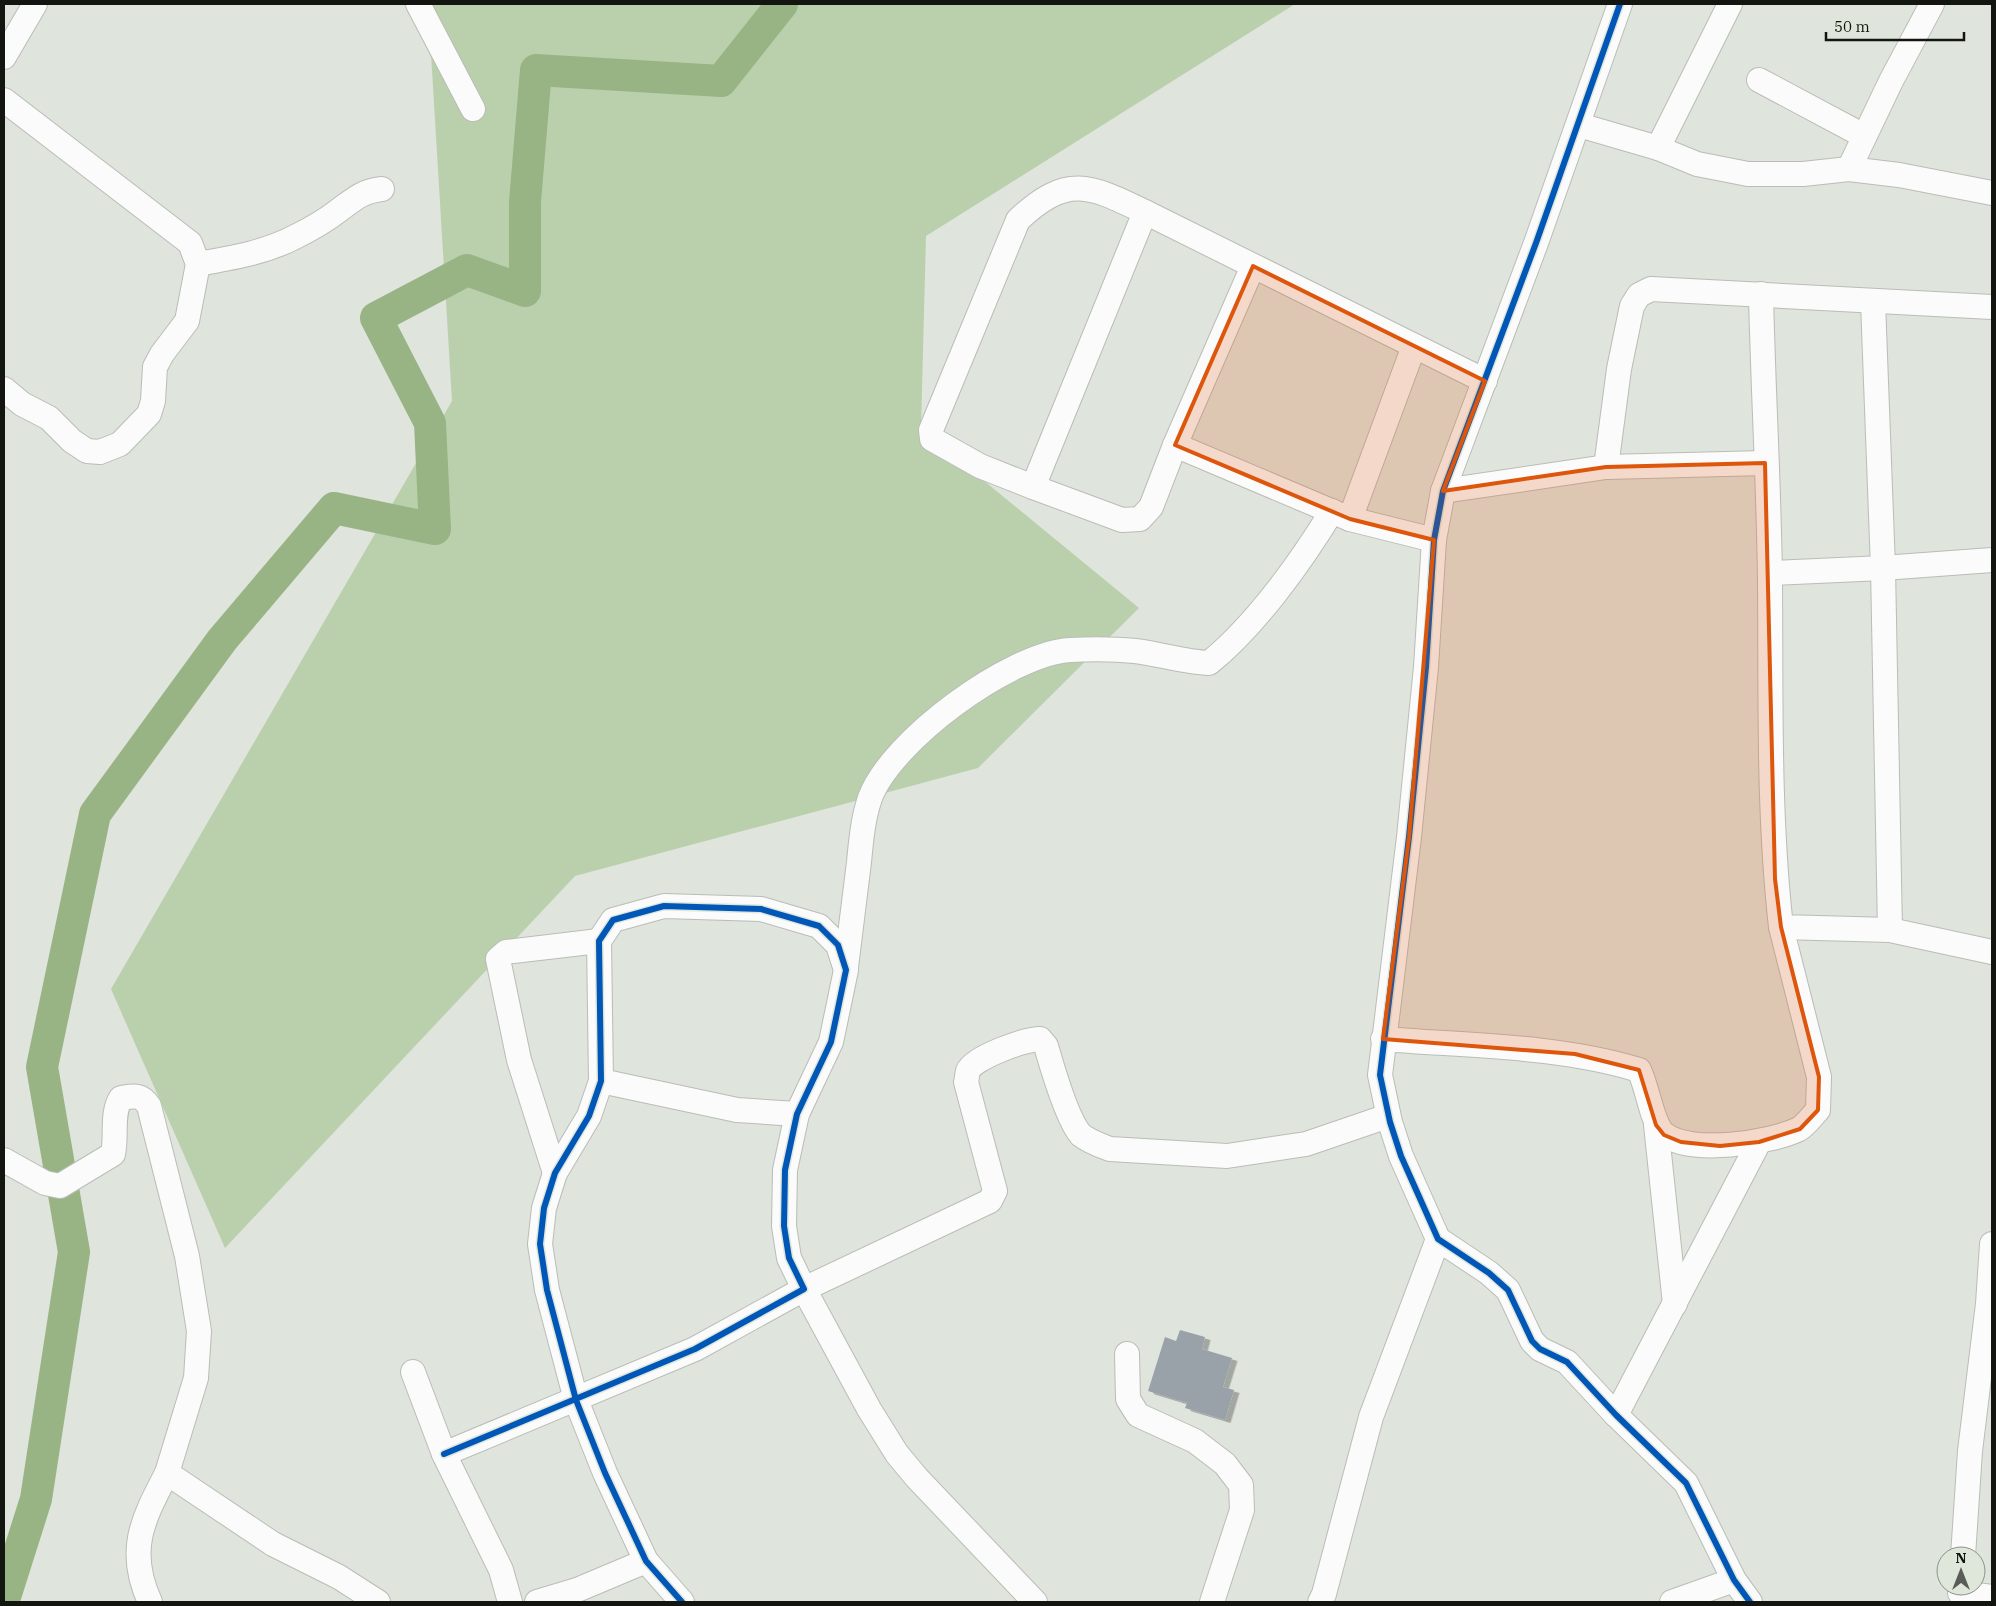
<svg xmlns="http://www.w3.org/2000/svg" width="1996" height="1606" viewBox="0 0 1996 1606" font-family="'IBM Plex Serif',serif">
  <defs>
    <filter id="shadow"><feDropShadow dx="5.5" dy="3" stdDeviation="0" flood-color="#0004"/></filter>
  </defs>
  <rect width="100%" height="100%" fill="#dfe4dc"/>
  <polygon fill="#bad0ac" points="428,4 1295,4 926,236 921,429 1139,608 978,768 575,876 225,1248 111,989 452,401"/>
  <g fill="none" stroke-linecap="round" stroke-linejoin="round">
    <polyline stroke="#98b484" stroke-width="32" points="4,1600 36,1499 74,1252 42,1067 95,814 222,640 334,508 435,529 430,423 376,318 467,270 525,291 525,202 536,70 721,81 782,4"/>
  </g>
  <polygon fill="#9aa2a9" filter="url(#shadow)" points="1180,1330 1205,1337 1202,1349 1232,1358 1223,1387 1234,1390 1225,1420 1185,1408 1187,1403 1148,1391 1165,1337 1176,1341"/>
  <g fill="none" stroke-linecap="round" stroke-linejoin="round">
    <defs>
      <g id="minor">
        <polyline points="418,4 473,109"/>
        <polyline points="1620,4 1536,243 1443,491 1434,540 1426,667 1409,837 1380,1075 1390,1122 1401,1156 1438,1239 1489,1273 1508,1290 1532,1341 1540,1349 1567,1362 1616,1415 1686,1483 1734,1580 1750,1602"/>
        <polyline points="4,57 35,4"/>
        <polyline points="1759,80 1864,136"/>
        <polyline points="4,100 190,243 198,264 187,321 162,354 155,367 153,401 149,414 120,444 100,452 87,451 72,441 49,418 22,404 4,389"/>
        <polyline points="1579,125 1658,148 1697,164 1748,174 1803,174 1849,169 1899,175 1992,193"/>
        <polyline points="1658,148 1730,4"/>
        <polyline points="1849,169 1891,81 1932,4"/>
        <path d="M198,264C231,258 264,253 295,237C309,230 325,221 338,211C353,200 362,191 382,189"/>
        <path d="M1253,266L1175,445L1151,507L1140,519L1122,520L1033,487L980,466L932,439L931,430L1018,220C1067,174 1089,185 1145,212L1485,381"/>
        <path d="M1761,294C1763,390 1769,486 1770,582C1771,697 1768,812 1781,927L1890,930L1992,952"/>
        <polyline points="1873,302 1883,568 1890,930"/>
        <polyline points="1175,445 1350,519 1434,540"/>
        <polyline points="1606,467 1619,369 1632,306 1639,295 1651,289 1992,307"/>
        <polyline points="1033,487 1145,212"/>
        <polyline points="1443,491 1606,467 1765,463"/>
        <polyline points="1350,519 1414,346"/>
        <polyline points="1770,573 1883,568 1992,560"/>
        <path d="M846,967C850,932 855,897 859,862C861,841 863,818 870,798C891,741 1009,654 1070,650C1091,649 1114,649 1135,651C1160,654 1184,662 1209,663C1255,626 1301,562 1332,511"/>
        <path d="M1383,1039C1468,1046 1557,1045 1639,1070C1648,1088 1652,1124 1664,1134C1689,1155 1771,1143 1799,1129C1806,1125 1812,1116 1818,1110L1819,1077L1781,927"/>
        <polyline points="601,1081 737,1110 797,1114"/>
        <polyline points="1656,1125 1675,1304"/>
        <path d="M4,1160L45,1183L60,1186L113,1154C117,1137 111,1113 121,1098C134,1096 141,1094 149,1106L187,1256L199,1331L196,1378L167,1473"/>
        <polyline points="555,1173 519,1060 498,959 506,952 599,941"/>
        <polyline points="1127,1354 1128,1399 1138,1415 1195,1441 1225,1464 1241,1485 1242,1510 1212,1602"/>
        <polyline points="413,1372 444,1454 501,1570 510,1602"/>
        <polyline points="1616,1415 1759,1142"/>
        <polyline points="444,1454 695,1349 804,1289 789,1258 784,1226 785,1170 797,1114 831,1042 846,970 838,945 819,926 761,909 664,906 613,920 599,941 601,1081 589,1116 555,1173 544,1208 540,1244 547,1290 576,1400 605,1473 646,1561 682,1602"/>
        <polyline points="1963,1556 1970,1451 1988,1304 1992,1244"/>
        <polyline points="1960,1593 1992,1597"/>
        <path d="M150,1602C126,1550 143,1519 167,1473L273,1544L339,1577L378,1602"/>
        <polyline points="537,1602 577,1590 646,1561"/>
        <path d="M1035,1602L917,1478L897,1454L869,1409L804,1289L990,1201L995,1191L966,1082C967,1079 967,1074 968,1071C974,1057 1026,1039 1040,1039L1046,1046C1052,1067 1068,1121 1081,1135C1090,1142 1099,1145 1110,1149L1227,1156L1306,1144L1388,1116"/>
        <polyline points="1320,1602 1324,1594 1371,1417 1438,1239"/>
        <polyline points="1672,1602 1734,1580"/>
      </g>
    </defs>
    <use href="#minor" stroke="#b9bdb7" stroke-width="26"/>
    <use href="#minor" stroke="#fafbfa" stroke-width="24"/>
    <defs>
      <g id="cycleway">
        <polyline points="1620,4 1536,243 1443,491 1434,540 1426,667 1409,837 1380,1075 1390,1122 1401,1156 1438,1239 1489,1273 1508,1290 1532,1341 1540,1349 1567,1362 1616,1415 1686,1483 1734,1580 1750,1602"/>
        <polyline points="444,1454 695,1349 804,1289 789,1258 784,1226 785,1170 797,1114 831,1042 846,970 838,945 819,926 761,909 664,906 613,920 599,941 601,1081 589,1116 555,1173 544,1208 540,1244 547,1290 576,1400 605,1473 646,1561 682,1602"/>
      </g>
    </defs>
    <use href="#cycleway" stroke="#dee7d9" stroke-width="9"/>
    <use href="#cycleway" stroke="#0057b8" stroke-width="6"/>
  </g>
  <path fill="#dd560c" fill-opacity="0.2" stroke="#dd560c" stroke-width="4" stroke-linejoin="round" d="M1253,266L1485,381L1443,491L1606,467L1765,463L1775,879L1781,927L1819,1077L1818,1110L1800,1129L1759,1142L1720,1146L1681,1142L1664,1135L1656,1125L1639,1070L1575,1054L1383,1039L1409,837L1434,540L1350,519L1175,445Z"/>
  <rect width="1996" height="1606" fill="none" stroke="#121510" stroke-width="10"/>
  <g transform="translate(1961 1571)"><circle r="24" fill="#dee7d9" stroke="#8c9389"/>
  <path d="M0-4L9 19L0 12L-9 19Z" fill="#5a5d57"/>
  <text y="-8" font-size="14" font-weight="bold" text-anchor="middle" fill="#121510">N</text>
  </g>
  <path d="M1826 32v8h138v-8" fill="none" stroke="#121510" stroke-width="2.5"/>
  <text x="1834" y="32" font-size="15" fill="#121510" stroke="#dee7d9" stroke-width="4" paint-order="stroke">50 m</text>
</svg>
